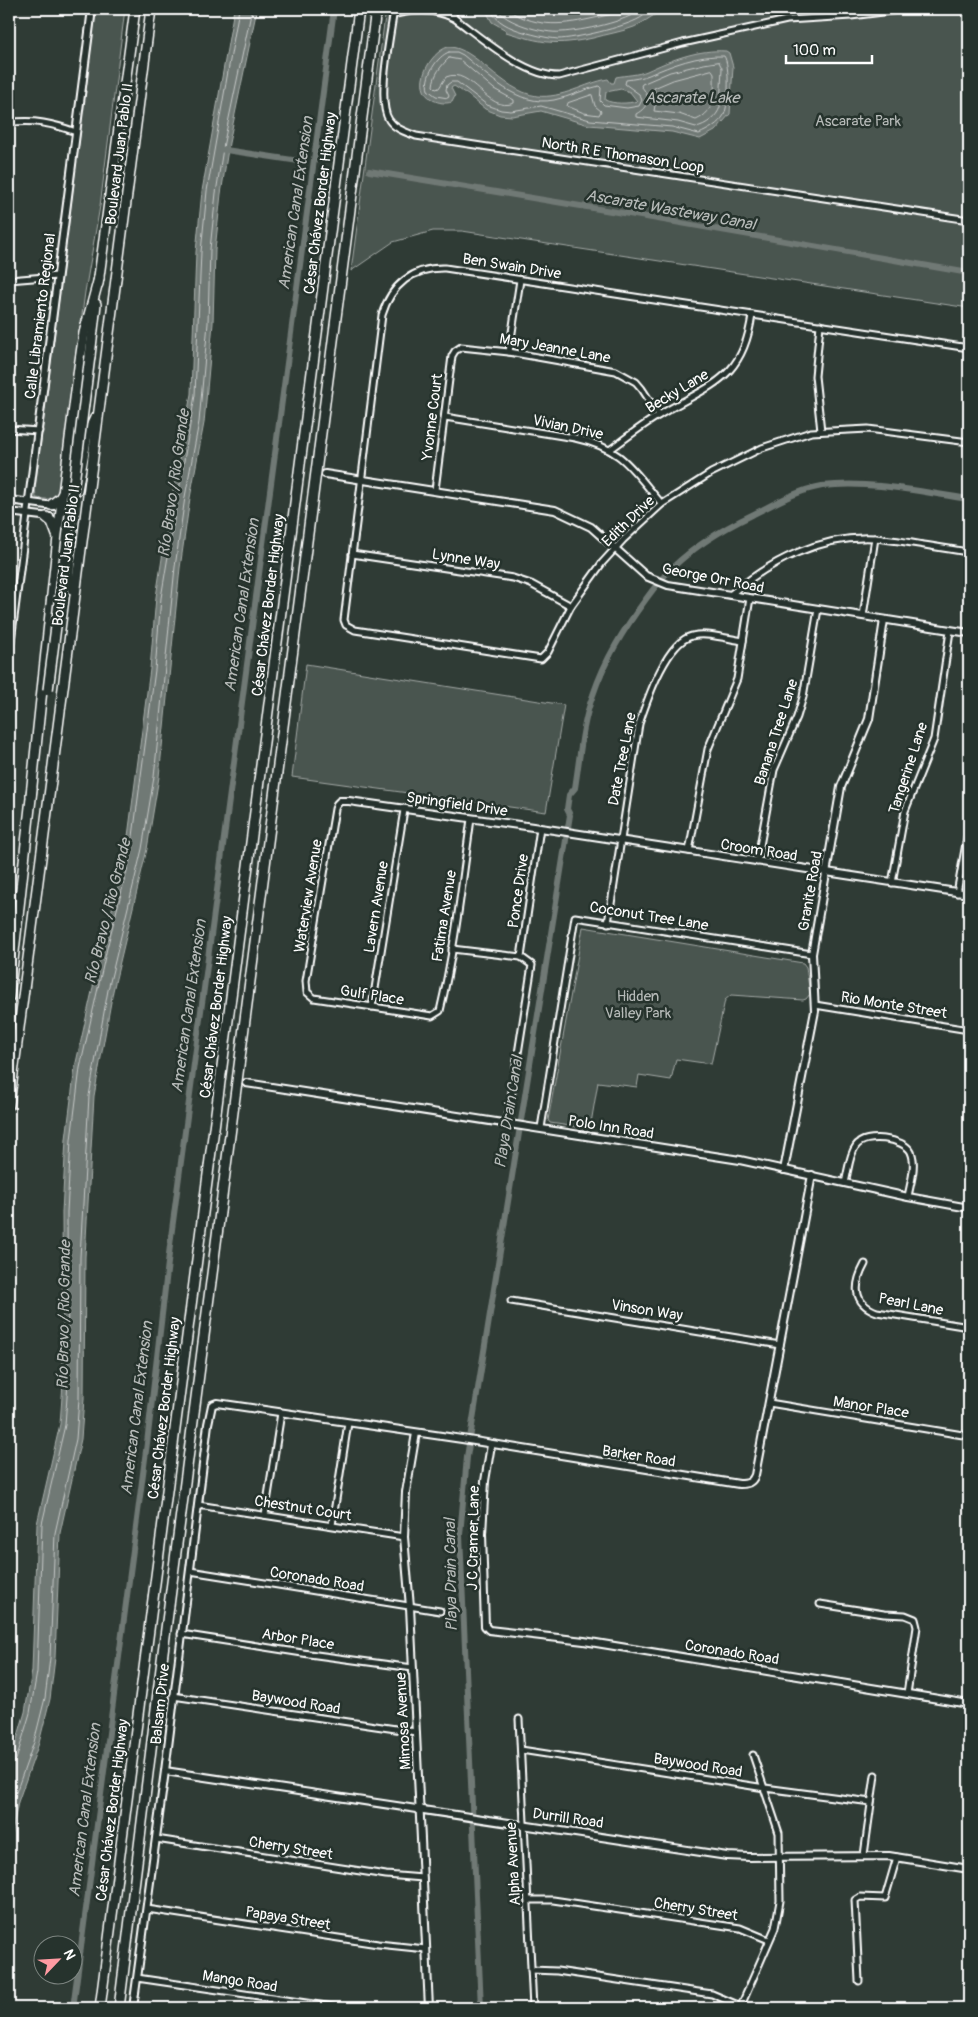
<svg xmlns="http://www.w3.org/2000/svg" width="978" height="2017" viewBox="0 0 978 2017" font-family="Pangolin,sans-serif">
  <rect width="100%" height="100%" fill="#2f3b35"/>
  <filter id="ink" filterUnits="userSpaceOnUse"><feTurbulence type="fractalNoise" baseFrequency=".02" numOctaves="2"/><feDisplacementMap in="SourceGraphic" scale="10" xChannelSelector="R" yChannelSelector="G"/><feConvolveMatrix kernelMatrix="1 2 1 2 8 2 1 2 1" color-interpolation-filters="sRGB"/></filter>
  <g filter="url(#ink)">
    <g fill="#4a544f" stroke="#a4aaa7">
      <path d="M96,9H125L100,206L85,292L59,490C55,502 46,499 36,498L35,487Z"/>
      <polygon points="386,9 969,9 969,308 462,231 433,231 393,242 351,271"/>
      <polygon points="306,664 564,705 546,812 292,777"/>
      <polygon points="583,927 803,963 806,967 810,994 806,999 803,1000 731,995 725,1000 711,1064 676,1059 671,1080 639,1075 637,1087 598,1082 590,1129 550,1123 548,1120"/>
    </g>
    <g fill="#707975" stroke="#a9afac" fill-rule="evenodd">
      <polygon points="234,9 257,9 229,143 221,194 215,250 213,323 204,423 190,498 180,568 159,777 147,849 113,991 94,1096 85,1257 84,1399 81,1439 60,1533 55,1658 50,1699 39,1743 18,1802 11,1838 9,1866 9,1767 25,1712 32,1671 37,1524 60,1424 63,1383 62,1212 66,1139 75,1067 102,947 125,859 150,669 156,597 170,507 191,394 196,252 202,191"/>
      <path d="M485,9H667C653,14 647,21 634,27C621,32 607,34 593,38C556,46 542,43 506,32V30L492,22Z"/>
      <path d="M448,47C475,46 501,91 537,96C562,99 585,83 608,79L611,83H614L616,77C626,75 638,75 647,71C671,60 698,49 726,51L729,53L733,67L730,114L715,131L700,139L672,132L589,125L541,111L512,116L500,115L485,109L468,95L454,86L451,88L455,96L452,102C445,104 439,103 433,100C410,88 430,52 448,47ZM621,89L630,92L637,101C628,104 613,104 605,100L606,92Z"/>
    </g>
    <g fill="none" stroke-linecap="round" stroke-linejoin="round">
      <g stroke="#c6c9c8" stroke-width="1">
        <path d="M490,9C496,22 510,28 524,32C535,35 546,38 558,39C574,39 625,27 640,18C644,16 648,12 652,9"/>
        <path d="M497,9C505,23 545,34 561,32C582,31 626,22 642,9"/>
        <path d="M506,9C535,27 558,26 590,19C603,16 616,14 628,9"/>
        <path d="M449,52H457L463,55C489,76 517,107 554,100C570,97 584,89 599,86L601,88L600,101L604,105L627,108L639,106L642,100L639,94L625,84L626,80C633,79 642,78 649,75C672,65 698,55 724,56C730,64 729,105 724,115C719,124 708,130 699,134L672,127L590,120L541,106L511,111L501,110L487,105L457,82H451L447,85L446,90L449,96L448,98L436,96L428,90C424,77 437,56 449,52Z"/>
        <path d="M449,58L460,60L494,89L514,100V103C487,114 472,66 446,77L439,88L436,89L433,86C434,74 441,66 449,58Z"/>
        <path d="M719,62L722,68L720,107C717,117 706,125 696,127L678,122L636,117V114C649,107 651,97 641,86L642,84L670,72L704,64Z"/>
        <path d="M712,70L714,73C714,92 717,111 696,120L679,114L654,111L656,100L654,88L673,80Z"/>
        <polygon points="592,95 595,106 601,111 599,115 584,113 567,106 568,103"/>
        <polyline points="9,1764 13,1763 16,1760 30,1713 37,1672 42,1524 65,1425 68,1383 67,1212 71,1140 80,1068 107,948 130,859 155,670 161,598 195,395 201,252 207,191 239,9"/>
        <polyline points="9,1824 13,1801 34,1742 45,1698 50,1658 55,1533 76,1439 79,1399 80,1257 89,1096 108,990 142,849 154,777 175,567 185,497 199,422 208,323 210,249 216,193 224,142 252,9"/>
      </g>
      <g stroke="#707975" stroke-width="6">
        <polyline points="219,149 299,161"/>
        <polyline points="369,171 629,214 969,273"/>
        <polyline points="73,2008 147,1443 171,1237 334,9"/>
        <path d="M481,2008L460,1535L467,1457L570,815L567,809L569,795L575,788C580,757 582,724 593,695C605,659 624,629 646,599C654,588 663,576 673,567C695,546 725,528 752,515C774,504 798,490 822,486C871,480 921,492 969,499"/>
      </g>
      <defs>
        <g id="minor">
          <path d="M394,9C391,33 376,101 389,120C395,129 406,132 416,136L969,220"/>
          <polyline points="452,9 454,18"/>
          <path d="M393,15C415,9 433,9 454,18C482,38 524,76 559,76L683,43L787,20L851,16L907,9"/>
          <path d="M9,123C33,119 54,124 76,132"/>
          <polyline points="9,280 57,276"/>
          <polyline points="820,325 815,376 821,431"/>
          <path d="M969,348L445,268C413,267 391,285 382,315L344,620L346,625L355,630L541,659L548,652L571,606L602,563L623,540L662,504L711,473L762,448L811,432L868,429L969,442"/>
          <polyline points="509,352 520,280"/>
          <path d="M445,417L575,438C625,449 631,469 662,504"/>
          <polyline points="9,429 39,431"/>
          <path d="M611,449C627,437 644,424 661,414C711,384 743,380 752,315"/>
          <polyline points="435,490 452,356 455,351 461,347 509,352 616,371 636,382 642,389 659,415"/>
          <polyline points="352,554 513,578 531,584 571,606"/>
          <path d="M730,595C770,561 821,535 875,538C906,541 938,548 969,552"/>
          <polyline points="863,616 875,538"/>
          <polyline points="9,657 27,515"/>
          <path d="M337,804L335,809L306,981L307,992L314,998L432,1016L440,1011C455,948 462,883 471,819"/>
          <polyline points="689,851 708,749 737,679 750,598"/>
          <polyline points="757,862 774,770 797,717 803,697 818,609"/>
          <polyline points="892,883 905,811 934,739 950,631"/>
          <polyline points="957,893 969,827"/>
          <path d="M608,923L639,724C647,701 666,642 692,636C707,632 728,639 743,641"/>
          <polyline points="452,949 521,957 532,965 507,1123"/>
          <polyline points="521,957 540,828"/>
          <polyline points="815,1005 969,1030"/>
          <polyline points="372,1007 404,810"/>
          <polyline points="541,1128 575,917 812,954"/>
          <path d="M845,1183C848,1172 849,1155 856,1146C865,1133 904,1138 911,1152C917,1165 910,1184 908,1197"/>
          <path d="M865,1264C854,1284 852,1303 877,1312L969,1327"/>
          <polyline points="511,1301 780,1345"/>
          <polyline points="769,1403 969,1436"/>
          <polyline points="198,1505 404,1537"/>
          <polyline points="265,1515 281,1413"/>
          <polyline points="332,1525 348,1423"/>
          <polyline points="190,1571 440,1611"/>
          <polyline points="820,1604 884,1614 905,1615 915,1619 917,1627 907,1694"/>
          <polyline points="181,1634 309,1654 413,1668"/>
          <polyline points="173,1696 416,1732"/>
          <polyline points="519,1719 533,2008"/>
          <polyline points="521,1750 765,1788 871,1802"/>
          <polyline points="156,1839 386,1875 423,1878"/>
          <polyline points="864,1855 875,1775"/>
          <polyline points="528,1900 553,1900 740,1928 769,1940"/>
          <polyline points="147,1909 378,1944 426,1949"/>
          <polyline points="531,1970 557,1971 712,1994 745,2008"/>
          <polyline points="137,1978 340,2008"/>
          <polyline points="859,1981 855,1900 860,1897 885,1898 897,1857"/>
          <polyline points="740,2008 775,1928 780,1901 779,1833 753,1755"/>
        </g>
        <g id="tertiary">
          <polyline points="325,474 555,510 591,527 646,576 668,585 969,633"/>
          <polyline points="9,500 54,506"/>
          <polyline points="9,512 50,517"/>
          <polyline points="27,515 92,9"/>
          <polyline points="337,804 340,801 349,801 554,830 969,894"/>
          <polyline points="246,1083 740,1160 908,1197 969,1208"/>
          <polyline points="784,1170 815,1011 812,954 841,787 869,719 884,620"/>
          <polyline points="416,1433 406,1492 404,1537 410,1607 429,2008"/>
          <polyline points="491,1445 485,1481 482,1534 485,1626 489,1630 584,1641 969,1704"/>
          <polyline points="165,1771 727,1856 749,1857 889,1856 969,1869"/>
          <path d="M133,2008L165,1771L208,1424L212,1405L217,1403L462,1439L739,1484C747,1484 752,1483 755,1475L812,1175"/>
        </g>
        <g id="trunk">
          <polyline points="98,284 135,9"/>
          <polyline points="90,356 96,304"/>
          <polyline points="77,490 87,435 95,418"/>
          <polyline points="51,505 60,498 63,493"/>
          <polyline points="46,517 52,522 57,535"/>
          <polyline points="71,540 69,574 72,589"/>
          <polyline points="31,795 60,518 79,367 84,333 99,278"/>
          <polyline points="9,997 32,789"/>
          <polyline points="9,1105 151,9"/>
        </g>
        <g id="motorway">
          <polyline points="100,2008 359,9"/>
          <polyline points="119,2008 163,1652 376,9"/>
        </g>
      </defs>
      <use href="#minor" stroke="#fff" stroke-width="9"/>
      <use href="#tertiary" stroke="#fff" stroke-width="10"/>
      <use href="#trunk" stroke="#fff" stroke-width="12"/>
      <use href="#motorway" stroke="#fff" stroke-width="12"/>
      <use href="#minor" stroke="#26332d" stroke-width="5"/>
      <use href="#tertiary" stroke="#26332d" stroke-width="6"/>
      <use href="#trunk" stroke="#26332d" stroke-width="9"/>
      <use href="#motorway" stroke="#26332d" stroke-width="9"/>
      <defs>
        <polyline id="trunk-bridge" points="48,690 90,356"/>
      </defs>
      <use href="#trunk-bridge" stroke="#fff" stroke-width="12" stroke-linecap="butt"/>
      <use href="#trunk-bridge" stroke="#26332d" stroke-width="9"/>
    </g>
  </g>
  <g text-anchor="middle" stroke-width="5" stroke-linejoin="round" paint-order="stroke">
    <g font-size="15" fill="#b7bbb9" stroke="#26332d">
      <text x="858" y="126">Ascarate Park</text>
      <text x="638" y="1001">Hidden<tspan x="638" dy="17">Valley Park</tspan></text>
    </g>
    <g font-size="15" fill="#fff" stroke="#26332d">
      <text transform="translate(119 154) rotate(-83)" y="5">Boulevard Juan Pablo II</text>
      <text transform="translate(623 155) rotate(9)" y="5">North R E Thomason Loop</text>
      <text transform="translate(320 203) rotate(-83)" y="5">César Chávez Border Highway</text>
      <text transform="translate(512 266) rotate(9)" y="5">Ben Swain Drive</text>
      <text transform="translate(40 316) rotate(-83)" y="5">Calle Libramiento Regional</text>
      <text transform="translate(555 348) rotate(10)" y="5">Mary Jeanne Lane</text>
      <text transform="translate(677 391) rotate(-31)" y="5">Becky Lane</text>
      <text transform="translate(432 417) rotate(-83)" y="5">Yvonne Court</text>
      <text transform="translate(568 427) rotate(12)" y="5">Vivian Drive</text>
      <text transform="translate(628 521) rotate(-44)" y="5">Edith Drive</text>
      <text transform="translate(66 555) rotate(-83)" y="5">Boulevard Juan Pablo II</text>
      <text transform="translate(466 559) rotate(9)" y="5">Lynne Way</text>
      <text transform="translate(713 578) rotate(11)" y="5">George Orr Road</text>
      <text transform="translate(268 605) rotate(-83)" y="5">César Chávez Border Highway</text>
      <text transform="translate(776 732) rotate(-72)" y="5">Banana Tree Lane</text>
      <text transform="translate(622 759) rotate(-79)" y="5">Date Tree Lane</text>
      <text transform="translate(908 768) rotate(-72)" y="5">Tangerine Lane</text>
      <text transform="translate(457 804) rotate(8)" y="5">Springfield Drive</text>
      <text transform="translate(759 850) rotate(9)" y="5">Croom Road</text>
      <text transform="translate(518 891) rotate(-82)" y="5">Ponce Drive</text>
      <text transform="translate(810 891) rotate(-80)" y="5">Granite Road</text>
      <text transform="translate(308 896) rotate(-81)" y="5">Waterview Avenue</text>
      <text transform="translate(376 907) rotate(-81)" y="5">Lavern Avenue</text>
      <text transform="translate(444 916) rotate(-81)" y="5">Fatima Avenue</text>
      <text transform="translate(649 916) rotate(9)" y="5">Coconut Tree Lane</text>
      <text transform="translate(372 995) rotate(9)" y="5">Gulf Place</text>
      <text transform="translate(894 1005) rotate(9)" y="5">Rio Monte Street</text>
      <text transform="translate(216 1007) rotate(-83)" y="5">César Chávez Border Highway</text>
      <text transform="translate(611 1127) rotate(9)" y="5">Polo Inn Road</text>
      <text transform="translate(911 1304) rotate(11)" y="5">Pearl Lane</text>
      <text transform="translate(647 1310) rotate(9)" y="5">Vinson Way</text>
      <text transform="translate(871 1407) rotate(9)" y="5">Manor Place</text>
      <text transform="translate(164 1408) rotate(-83)" y="5">César Chávez Border Highway</text>
      <text transform="translate(639 1456) rotate(9)" y="5">Barker Road</text>
      <text transform="translate(303 1508) rotate(9)" y="5">Chestnut Court</text>
      <text transform="translate(473 1538) rotate(-89)" y="5">J C Cramer Lane</text>
      <text transform="translate(317 1579) rotate(9)" y="5">Coronado Road</text>
      <text transform="translate(298 1639) rotate(9)" y="5">Arbor Place</text>
      <text transform="translate(732 1652) rotate(9)" y="5">Coronado Road</text>
      <text transform="translate(296 1702) rotate(9)" y="5">Baywood Road</text>
      <text transform="translate(160 1704) rotate(-84)" y="5">Balsam Drive</text>
      <text transform="translate(403 1721) rotate(-93)" y="5">Mimosa Avenue</text>
      <text transform="translate(698 1765) rotate(9)" y="5">Baywood Road</text>
      <text transform="translate(112 1810) rotate(-83)" y="5">César Chávez Border Highway</text>
      <text transform="translate(568 1818) rotate(8)" y="5">Durrill Road</text>
      <text transform="translate(291 1848) rotate(9)" y="5">Cherry Street</text>
      <text transform="translate(513 1864) rotate(-93)" y="5">Alpha Avenue</text>
      <text transform="translate(696 1909) rotate(9)" y="5">Cherry Street</text>
      <text transform="translate(288 1918) rotate(9)" y="5">Papaya Street</text>
      <text transform="translate(240 1981) rotate(9)" y="5">Mango Road</text>
    </g>
    <g font-size="16" font-style="italic" fill="#b8bcba" stroke="#26332d">
      <text x="692" y="103">Ascarate Lake</text>
      <text transform="translate(295 203) rotate(-82)" y="6">American Canal Extension</text>
      <text transform="translate(671 209) rotate(10)" y="6">Ascarate Wasteway Canal</text>
      <text transform="translate(173 483) rotate(-82)" y="6">Río Bravo / Rio Grande</text>
      <text transform="translate(241 605) rotate(-82)" y="6">American Canal Extension</text>
      <text transform="translate(107 911) rotate(-76)" y="6">Río Bravo / Rio Grande</text>
      <text transform="translate(188 1006) rotate(-82)" y="6">American Canal Extension</text>
      <text transform="translate(508 1112) rotate(-81)" y="6">Playa Drain Canal</text>
      <text transform="translate(63 1315) rotate(-89)" y="6">Río Bravo / Rio Grande</text>
      <text transform="translate(136 1408) rotate(-83)" y="6">American Canal Extension</text>
      <text transform="translate(450 1575) rotate(-91)" y="6">Playa Drain Canal</text>
      <text transform="translate(84 1810) rotate(-83)" y="6">American Canal Extension</text>
    </g>
  </g>
  <rect width="978" height="2017" fill="none" stroke="#26332d" stroke-width="30"/>
  <rect x="15" y="15" width="948" height="1987" fill="none" stroke="#fff" stroke-width="2" filter="url(#ink)"/>
  <g transform="translate(58 1960) rotate(65)"><circle r="24" fill="#26332d" stroke="#7d8581"/>
  <path d="M0-4L9 19L0 12L-9 19Z" fill="#ff9aa2"/>
  <text y="-8" font-size="14" font-weight="bold" text-anchor="middle" fill="#ffffff">N</text>
  </g>
  <path d="M786 55v8h86v-8" fill="none" stroke="#ffffff" stroke-width="2.5"/>
  <text x="793" y="55" font-size="15" fill="#ffffff" stroke="#26332d" stroke-width="4" paint-order="stroke">100 m</text>
</svg>
